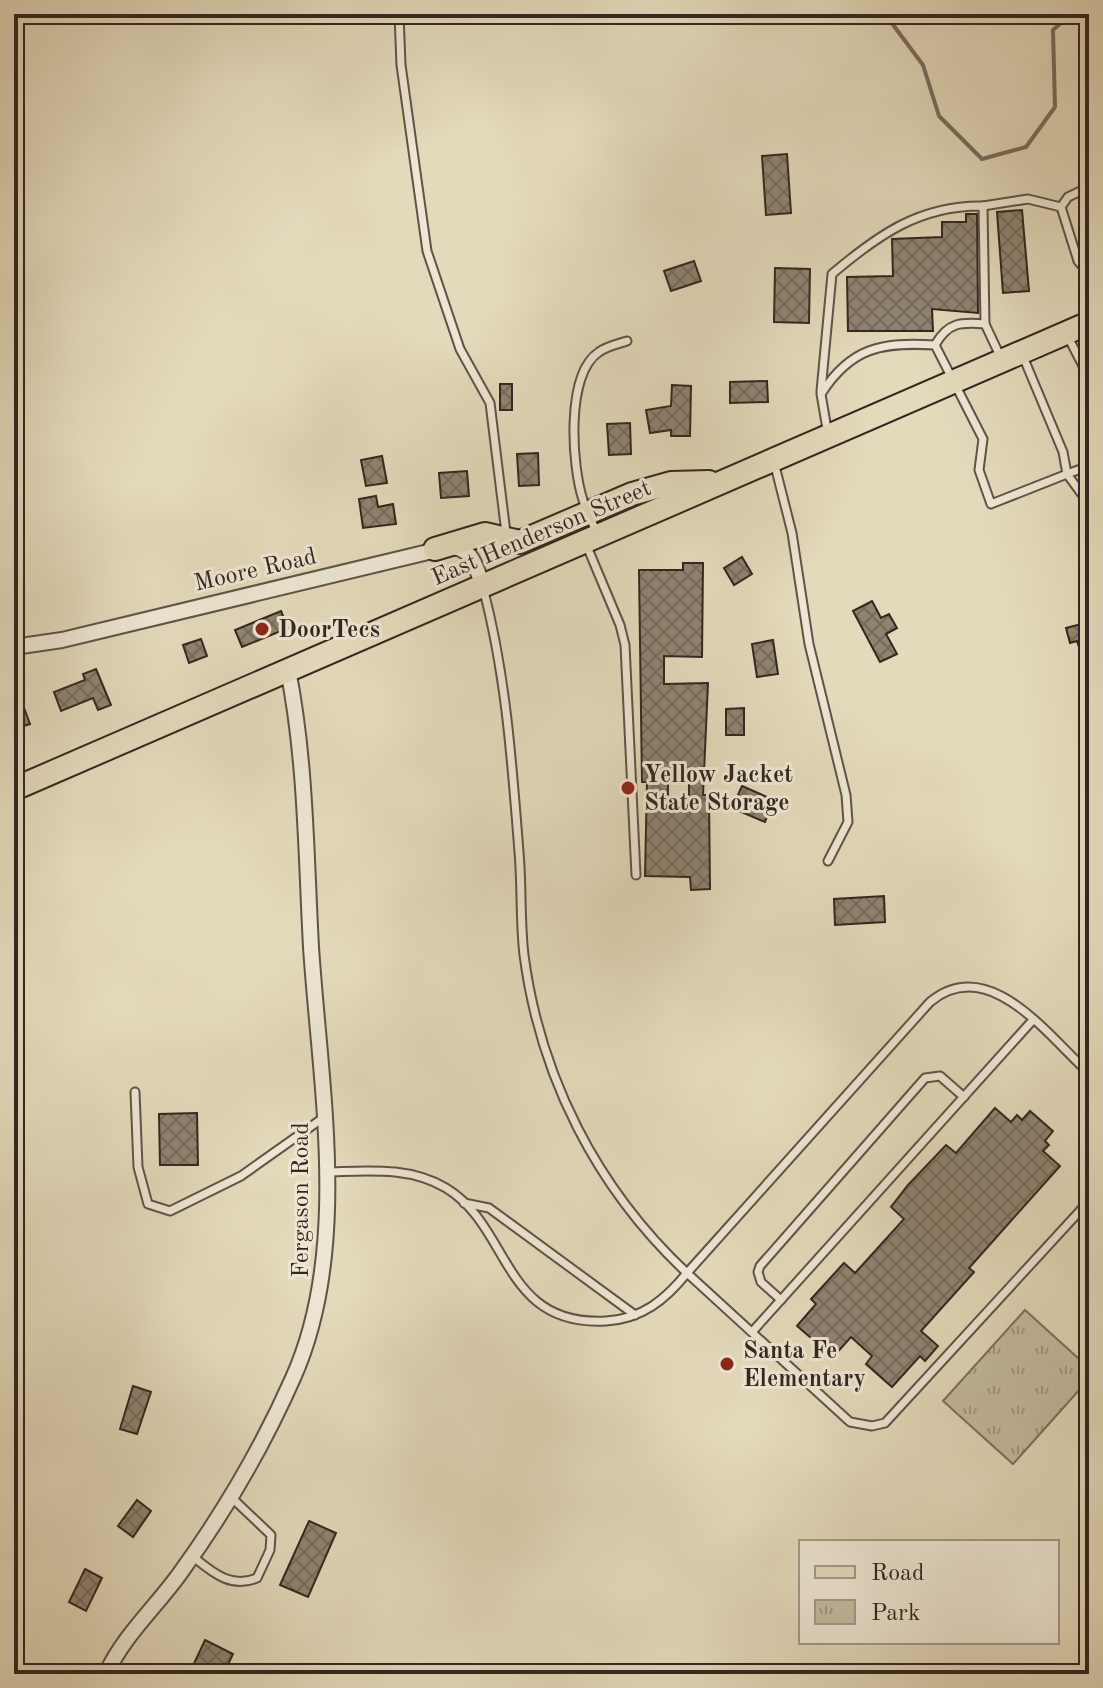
<svg xmlns="http://www.w3.org/2000/svg" width="1103" height="1688" viewBox="0 0 1103 1688" font-family="'Old Standard TT',serif">
  <defs>
    <pattern id="park-tufts" width="24" height="20" patternUnits="userSpaceOnUse" patternTransform="scale(2)"><rect width="24" height="20" fill="#c5bba1"/><path d="M3 7l-1-3M5 7V3M7 7l1-3M15 17l-1-3M17 17v-4M19 17l1-3" fill="none" stroke="#a19883"/></pattern>
    <pattern id="building-cross-hatch" width="8" height="8" patternUnits="userSpaceOnUse" patternTransform="scale(2)"><rect width="8" height="8" fill="#8f8371"/><path d="M0 0l8 8M0 8l8-8" fill="none" stroke="#756b5c"/></pattern>
  </defs>
  <rect width="100%" height="100%" fill="#e3d9bb"/>
  <filter id="stains"><feTurbulence type="fractalNoise" baseFrequency=".0025" numOctaves="4"/><feColorMatrix values="0 0 0 0 .2 0 0 0 0 .09 0 0 0 0 .02 0 0 0 .5 -.17"/></filter>
  <radialGradient id="worn" r=".72"><stop offset=".6" stop-color="#630" stop-opacity="0"/><stop offset="1" stop-color="#630" stop-opacity=".3"/></radialGradient>
  <polygon fill="url(#park-tufts)" stroke="#7c7060" stroke-width="2" points="1025,1310 1089,1368 1089,1379 1013,1464 943,1401"/>
  <g fill="none" stroke-linecap="round" stroke-linejoin="round">
    <polyline stroke="#796d5d" stroke-width="4" points="885,14 923,65 939,116 982,159 1026,147 1055,107 1053,30 1071,14"/>
  </g>
  <g fill="url(#building-cross-hatch)" stroke="#332620" stroke-width="2" fill-rule="evenodd">
    <polygon points="787,154 791,213 766,215 762,156"/>
    <polygon points="1022,210 1029,291 1003,293 997,212"/>
    <polygon points="966,214 977,214 978,313 932,309 933,331 848,331 847,277 893,276 892,239 942,237 942,222 966,222"/>
    <polygon points="694,261 701,281 671,291 664,271"/>
    <polygon points="775,268 810,269 809,323 774,322"/>
    <polygon points="767,381 768,402 730,403 730,382"/>
    <rect x="500" y="384" width="12" height="26"/>
    <polygon points="672,385 691,386 690,436 671,436 671,430 650,433 646,410 671,406"/>
    <polygon points="630,423 631,454 609,455 607,424"/>
    <polygon points="538,453 539,485 519,486 517,454"/>
    <polygon points="382,456 387,483 366,486 361,460"/>
    <polygon points="467,471 469,496 441,498 439,473"/>
    <polygon points="376,496 378,507 393,504 396,524 363,528 359,499"/>
    <polygon points="742,557 752,574 734,585 724,568"/>
    <path d="M683,563H703L702,657L664,656V684L708,683L703,795H709L710,889L691,890L690,877L645,876L647,782H642L639,570H683ZM668,775L689,776V801L668,800Z"/>
    <polygon points="872,601 881,618 889,614 897,628 886,634 897,654 880,662 853,611"/>
    <polygon points="281,611 288,628 242,647 235,630"/>
    <polygon points="1089,622 1089,645 1079,647 1077,641 1070,643 1066,628"/>
    <polygon points="201,639 207,656 189,663 183,645"/>
    <polygon points="773,640 778,674 757,677 752,644"/>
    <polygon points="96,669 111,705 98,710 93,698 61,711 54,692 85,680 83,674"/>
    <polygon points="23,705 30,724 14,729 14,708"/>
    <polygon points="744,708 744,735 726,735 726,709"/>
    <polygon points="742,786 774,800 765,822 732,808"/>
    <polygon points="884,896 885,922 835,925 834,899"/>
    <polygon points="995,1108 1011,1122 1017,1115 1022,1120 1030,1111 1053,1131 1045,1141 1049,1145 1043,1151 1060,1166 969,1268 974,1272 921,1331 938,1346 925,1361 920,1356 892,1387 866,1364 872,1356 851,1337 833,1357 797,1326 816,1304 811,1299 844,1263 855,1273 904,1219 891,1207 908,1185 946,1145 956,1153"/>
    <polygon points="197,1113 198,1165 160,1165 159,1114"/>
    <polygon points="133,1386 151,1392 137,1434 120,1429"/>
    <polygon points="137,1500 151,1511 133,1537 118,1526"/>
    <polygon points="309,1521 336,1533 308,1597 280,1585"/>
    <polygon points="85,1569 102,1578 86,1611 69,1602"/>
    <polygon points="205,1640 233,1654 224,1673 214,1669 212,1674 189,1674"/>
  </g>
  <g fill="none" stroke-linecap="round" stroke-linejoin="round">
    <defs>
      <g id="service">
        <polyline points="399,14 401,65 427,251 460,349 490,403 506,533"/>
        <polyline points="1089,187 1068,197 1061,207 1078,261 1089,274"/>
        <polyline points="983,206 1028,199 1061,207"/>
        <polyline points="1067,335 1083,366 1089,389"/>
        <path d="M935,345C948,322 961,322 985,324"/>
        <path d="M821,391L832,274C878,235 920,205 983,206L985,324L1001,358"/>
        <path d="M828,435L821,394C851,347 882,342 935,345L983,439L979,470L991,504L1067,474L1063,452L1022,354"/>
        <polyline points="774,462 792,533 809,644 846,795 848,822 828,861"/>
        <polyline points="1089,466 1067,474 1089,504"/>
        <path d="M597,534C593,523 586,511 583,500C572,467 565,374 599,352C607,346 618,344 627,341"/>
        <polyline points="586,544 620,625 625,645 636,875"/>
        <path d="M1089,1073C1048,1036 989,953 930,1002L687,1273L850,1422L872,1426L885,1423L1089,1201"/>
        <polyline points="135,1092 138,1167 148,1204 170,1211 241,1176 323,1118"/>
        <path d="M326,1172C367,1171 409,1166 446,1188C511,1227 502,1327 606,1321C642,1319 665,1300 687,1273C597,1189 540,1077 524,955C520,921 522,886 519,852C512,764 506,674 483,588"/>
        <polyline points="464,1203 489,1208 635,1315"/>
        <polyline points="781,1300 761,1282 758,1272 760,1266 925,1078 940,1076 964,1097"/>
        <polyline points="752,1332 1032,1021"/>
        <path d="M192,1556C212,1572 230,1589 257,1578L270,1550L271,1535L231,1497"/>
      </g>
      <g id="minor">
        <path d="M14,647L62,640L449,547C473,547 475,566 483,586"/>
        <path d="M106,1674C124,1635 157,1606 181,1572C225,1511 263,1446 293,1378C351,1249 320,1085 311,947C306,855 306,760 288,670"/>
      </g>
      <g id="primary">
        <polyline points="435,549 485,534 520,542 632,494 671,483 709,482"/>
        <polyline points="14,789 1089,323"/>
      </g>
    </defs>
    <use href="#service" stroke="#5f5347" stroke-width="11"/>
    <use href="#minor" stroke="#5f5347" stroke-width="18"/>
    <use href="#primary" stroke="#332620" stroke-width="26"/>
    <use href="#service" stroke="#ede6d3" stroke-width="7"/>
    <use href="#minor" stroke="#ede6d3" stroke-width="14"/>
    <use href="#primary" stroke="#e3d9bb" stroke-width="22"/>
  </g>
  <g fill="#8f2418" stroke="#ede6d3" stroke-width="3">
    <circle cx="262" cy="629" r="8"/>
    <circle cx="628" cy="788" r="8"/>
    <circle cx="727" cy="1364" r="8"/>
  </g>
  <g text-anchor="middle" stroke-width="6" stroke-linejoin="round" paint-order="stroke">
    <g font-size="24" fill="#332620" stroke="#ede6d3">
      <text transform="translate(541 532) rotate(-23)" y="8">East Henderson Street</text>
      <text transform="translate(255 569) rotate(-13)" y="8">Moore Road</text>
      <text transform="translate(300 1200) rotate(-90)" y="8">Fergason Road</text>
    </g>
    <g font-size="24" font-weight="bold" fill="#332620" stroke="#ede6d3" text-anchor="start">
      <text x="278" y="637">DoorTecs</text>
      <text x="644" y="782">Yellow Jacket<tspan x="644" dy="28">State Storage</tspan></text>
      <text x="743" y="1358">Santa Fe<tspan x="743" dy="28">Elementary</tspan></text>
    </g>
  </g>
  <rect width="1103" height="1688" fill="none" stroke="#e3d9bb" stroke-width="48"/>
  <rect x="16" y="16" width="1071" height="1656" fill="none" stroke="#332620" stroke-width="4"/>
  <rect x="24" y="24" width="1055" height="1640" fill="none" stroke="#332620" stroke-width="2"/>
  <rect x="799" y="1540" width="260" height="104" fill="#ede6d3" stroke="#a3998b" stroke-width="2"/>
  <rect x="815" y="1566" width="40" height="12" fill="#e3d9bb" stroke="#a3998b" stroke-width="2"/>
  <text x="871" y="1580" font-size="24" fill="#332620">Road</text>
  <rect x="815" y="1600" width="40" height="24" fill="url(#park-tufts)" stroke="#a3998b" stroke-width="2"/>
  <text x="871" y="1620" font-size="24" fill="#332620">Park</text>
  <rect width="100%" height="100%" filter="url(#stains)"/>
  <rect width="100%" height="100%" fill="url(#worn)"/>
</svg>
